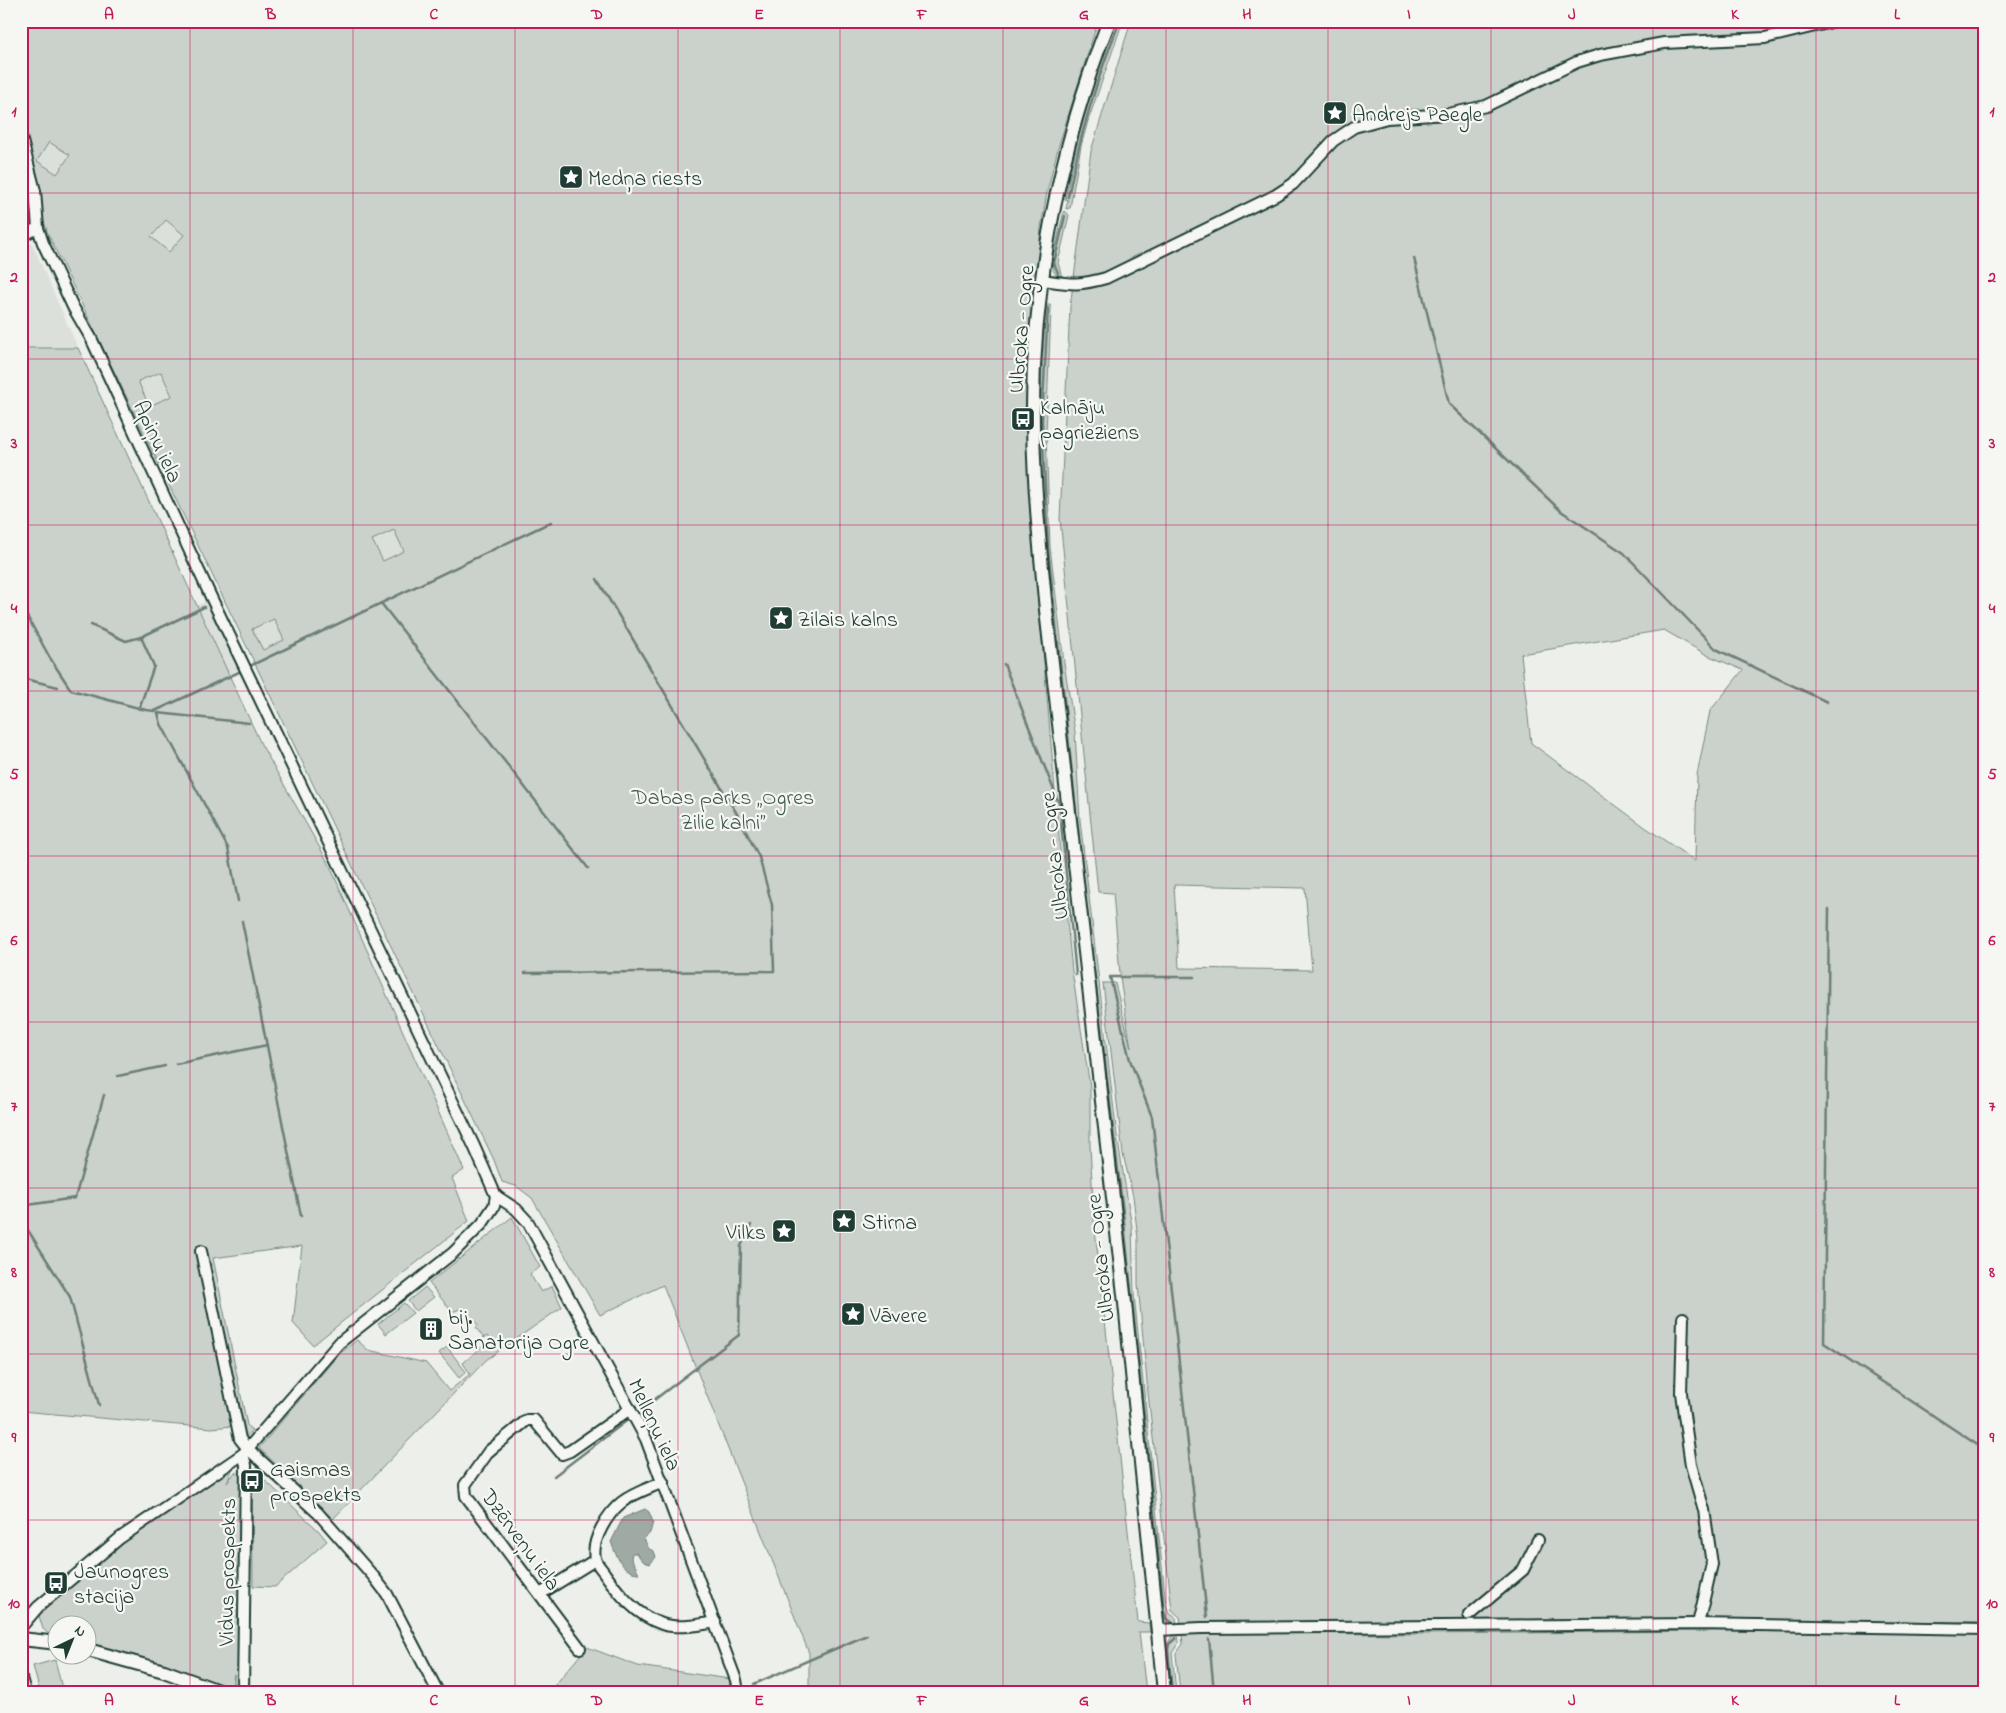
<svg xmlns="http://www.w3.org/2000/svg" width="2006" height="1713" viewBox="0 0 2006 1713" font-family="'Indie Flower',sans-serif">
  <rect width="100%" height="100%" fill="#edefea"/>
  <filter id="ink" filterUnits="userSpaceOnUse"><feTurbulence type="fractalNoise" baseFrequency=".02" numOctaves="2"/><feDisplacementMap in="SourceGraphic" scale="10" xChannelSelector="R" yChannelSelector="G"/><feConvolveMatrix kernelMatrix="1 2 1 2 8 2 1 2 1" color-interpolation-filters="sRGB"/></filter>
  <g filter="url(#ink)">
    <g fill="#dce0db">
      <polygon points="49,142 70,155 57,174 37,161"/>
      <polygon points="166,220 184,235 169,252 151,237"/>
      <polygon points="32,243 78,348 21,348 21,249"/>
      <polygon points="161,372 172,397 149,406 138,381"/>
      <polygon points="394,530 404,551 383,561 372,540"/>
      <polygon points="207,601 240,669 179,699 146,630"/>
      <polygon points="274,619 284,640 263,650 252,629"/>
    </g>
    <g fill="#cbd2cc" stroke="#758880" fill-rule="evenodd">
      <path d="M21,21H1098L1058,148L1047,192L1041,228L1026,403L1031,510L1060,849L1072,971L1090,1087V1146L1094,1220L1138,1622L1149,1623L1150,1632H1139L1146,1692H809V1653L663,1285L600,1315L532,1198L516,1186L502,1182L494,1160L48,234L43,218L32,220L21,226ZM49,142L70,155L57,174L37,161ZM166,220L184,235L169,252L151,237ZM161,372L172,396L149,406L138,381ZM394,530L404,551L383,561L372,540ZM274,619L284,640L263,650L252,629Z"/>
      <path d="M1116,21H1123L1088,121L1081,146L1070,208L1066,209L1068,200L1065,199C1077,138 1093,79 1116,21Z"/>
      <path d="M1131,21H1985V1622L1600,1619L1213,1622L1181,1624L1180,1617L1172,1610L1148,1393L1138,1284V1239L1133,1196L1123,1154L1103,983H1115L1131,1048L1121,985L1113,893L1098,892L1060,519L1070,307L1091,151ZM1664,630L1707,655L1743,670L1710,711L1697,775L1695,861L1645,827L1531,743L1521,654ZM1174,885L1305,888L1312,970L1179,968Z"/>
      <polygon points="1064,211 1069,215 1058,263 1062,277 1054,272 1052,262"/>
      <polygon points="1046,305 1050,305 1051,309 1046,434 1050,547 1064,663 1075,732 1080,820 1117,1136 1132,1227 1134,1294 1166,1605 1169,1613 1176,1618 1177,1626 1167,1623 1163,1615 1131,1295 1076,821 1043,512 1040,431 1042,363"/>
      <polygon points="21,348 78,348 261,744 329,864 464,1170 452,1178 469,1221 313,1345 293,1323 302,1246 213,1258 247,1425 252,1431 241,1441 232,1426 212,1428 21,1411"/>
      <polygon points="512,1217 540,1267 530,1274 541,1292 552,1286 562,1307 486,1360 333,1519 259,1448 338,1355 357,1340 368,1350 426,1363 449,1391 470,1374 463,1363 490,1340 487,1336 484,1338 476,1328 478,1325 472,1318 469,1319 460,1309 452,1312 429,1283"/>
      <polygon points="425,1287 434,1297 416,1311 408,1301"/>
      <polygon points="404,1303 413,1313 386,1334 378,1324"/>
      <polygon points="447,1347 466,1372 459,1378 439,1353"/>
      <polygon points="252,1468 319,1531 327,1541 275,1587 253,1586"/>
      <path d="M232,1470L227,1483L235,1472C241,1475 241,1480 241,1487L238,1687L234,1690V1674L231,1691L127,1655L88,1646V1626H58L57,1639L52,1637L56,1632L55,1630L50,1635L43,1629L39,1616L44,1608L119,1543L226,1471Z"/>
      <polygon points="1794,1630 1985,1633 1985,1692 1180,1692 1176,1654 1183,1644 1182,1634 1190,1633 1427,1634"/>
      <path d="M1174,1635H1178L1179,1642L1172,1653L1176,1692H1170C1169,1675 1159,1647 1174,1635Z"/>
      <polygon points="587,1647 638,1666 730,1679 729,1692 549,1692"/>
      <polygon points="55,1660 63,1692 40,1692 33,1666"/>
    </g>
    <path fill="#9faaa4" stroke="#6c7e77" d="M645,1509L649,1512L653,1522L650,1533L644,1539L649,1549L654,1551L656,1557L650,1564L644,1562L636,1553H632L631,1558L639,1573C622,1573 616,1555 611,1542L623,1518Z"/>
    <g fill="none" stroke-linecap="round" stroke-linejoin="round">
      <g stroke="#6c7e77" stroke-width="2.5">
        <path d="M1068,197C1080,135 1096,80 1120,21"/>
        <polyline points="1414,258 1449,404 1561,511 1624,553 1716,649 1827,702"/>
        <polyline points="1058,273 1054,263 1065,216"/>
        <polyline points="1048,308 1042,421 1048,550 1085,895 1123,1213 1164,1611 1166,1618 1173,1623"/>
        <polyline points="381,603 588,868"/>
        <polyline points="21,605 50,658 71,690 146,710 155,711 239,672"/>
        <polyline points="91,625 126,641 141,637 204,607"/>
        <polyline points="1004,664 1059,803 1076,975"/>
        <polyline points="252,665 551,522"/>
        <polyline points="21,678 58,687"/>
        <polyline points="139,709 154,666 141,637"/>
        <polyline points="158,713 161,724 228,848 238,901"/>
        <polyline points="158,713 249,723"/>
        <polyline points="1829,909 1824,1343 1985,1450"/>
        <polyline points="242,921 301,1216"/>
        <polyline points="525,973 774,971 772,905 759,857 737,814 597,579"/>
        <polyline points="1194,977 1110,977 1130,1060 1152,1117 1207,1617"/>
        <polyline points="176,1064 267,1045"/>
        <polyline points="118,1076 165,1066"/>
        <polyline points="21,1206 75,1198 104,1095"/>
        <polyline points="21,1219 70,1297 99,1405"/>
        <polyline points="641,1410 739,1335 741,1246 751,1225"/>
        <polyline points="554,1476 629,1419"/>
        <polyline points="1209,1639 1214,1692"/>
        <polyline points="754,1684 867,1635"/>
        <polyline points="1172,1692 1168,1650 1169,1644 1176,1638"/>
      </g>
      <defs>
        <g id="minor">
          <polyline points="21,137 35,191 38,228 43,243 73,307 91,338 211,597 474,1146 496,1196"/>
          <polyline points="21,236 38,228"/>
          <path d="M1043,280C1071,284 1078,286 1106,278L1276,195L1293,184L1333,141L1354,127L1387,118L1448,114L1486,106L1577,62L1600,55L1664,43L1765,38L1836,21"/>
          <polyline points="496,1196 516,1209 528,1222 646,1439 736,1680 738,1692"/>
          <polyline points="201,1251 240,1439 248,1449 318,1513 374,1577 387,1594 438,1692"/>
          <polyline points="1683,1318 1681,1393 1691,1465 1704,1510 1712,1564 1698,1624"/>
          <path d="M663,1482C650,1488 634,1493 622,1502C608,1513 591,1540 595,1558C596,1564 602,1569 605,1574C619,1594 637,1616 662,1624C677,1629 699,1625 715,1622"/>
          <polyline points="540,1594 595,1560"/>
          <polyline points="1469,1615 1523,1570 1538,1540"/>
          <polyline points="21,1627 38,1607 120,1538 243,1454 339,1343 453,1253 482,1224 494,1206 496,1196"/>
          <polyline points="1158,1630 1201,1628 1698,1624 1985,1629"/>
          <polyline points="580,1648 466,1496 465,1485 489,1451 527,1420 534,1420 562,1454 570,1451 630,1409"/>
          <polyline points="21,1678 25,1692"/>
          <polyline points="243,1692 246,1465 243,1454"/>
        </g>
        <g id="major">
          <path d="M1109,21C1059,149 1031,288 1033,425C1034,487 1040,549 1046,610L1125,1303L1164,1692"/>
          <polyline points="21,1639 58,1643"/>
          <polyline points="88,1650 164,1671 221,1692"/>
        </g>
      </defs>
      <use href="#minor" stroke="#1f3d34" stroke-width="14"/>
      <use href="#major" stroke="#1f3d34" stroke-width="16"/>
      <use href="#minor" stroke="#f6f6f2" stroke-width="10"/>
      <use href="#major" stroke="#f6f6f2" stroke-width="12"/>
    </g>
  </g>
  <path fill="none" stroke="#c2185b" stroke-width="1" stroke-opacity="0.55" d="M190,21V1692M353,21V1692M515,21V1692M678,21V1692M840,21V1692M1003,21V1692M1166,21V1692M1328,21V1692M1491,21V1692M1653,21V1692M1816,21V1692M21,193H1985M21,359H1985M21,525H1985M21,691H1985M21,856H1985M21,1022H1985M21,1188H1985M21,1354H1985M21,1520H1985"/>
  <defs>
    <symbol id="sight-square" viewBox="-11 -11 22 22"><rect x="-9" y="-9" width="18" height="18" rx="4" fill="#1f3d34" stroke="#f6f6f2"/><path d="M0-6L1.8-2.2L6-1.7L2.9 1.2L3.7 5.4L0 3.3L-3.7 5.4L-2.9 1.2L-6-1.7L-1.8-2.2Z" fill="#fff"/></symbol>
    <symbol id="bus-square" viewBox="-11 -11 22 22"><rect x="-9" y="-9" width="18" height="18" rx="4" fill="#1f3d34" stroke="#f6f6f2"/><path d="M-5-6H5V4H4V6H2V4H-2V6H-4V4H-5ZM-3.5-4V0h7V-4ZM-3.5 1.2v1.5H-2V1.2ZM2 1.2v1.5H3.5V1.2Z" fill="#fff"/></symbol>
    <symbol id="building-square" viewBox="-11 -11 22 22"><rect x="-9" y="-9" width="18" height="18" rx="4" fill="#1f3d34" stroke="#f6f6f2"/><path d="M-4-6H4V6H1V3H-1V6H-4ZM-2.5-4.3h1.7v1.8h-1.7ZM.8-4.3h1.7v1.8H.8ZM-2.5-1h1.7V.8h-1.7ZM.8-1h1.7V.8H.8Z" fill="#fff"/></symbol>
  </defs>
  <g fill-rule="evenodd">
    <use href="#sight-square" x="1321" y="99" width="28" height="28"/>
    <use href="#sight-square" x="557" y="163" width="28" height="28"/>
    <use href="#bus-square" x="1009" y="405" width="28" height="28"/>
    <use href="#sight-square" x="767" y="604" width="28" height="28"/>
    <use href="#sight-square" x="830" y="1207" width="28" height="28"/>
    <use href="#sight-square" x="770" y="1217" width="28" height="28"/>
    <use href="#sight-square" x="839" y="1300" width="28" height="28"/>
    <use href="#building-square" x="417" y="1315" width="28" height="28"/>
    <use href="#bus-square" x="238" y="1467" width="28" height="28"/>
    <use href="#bus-square" x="42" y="1569" width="28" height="28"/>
  </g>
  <g text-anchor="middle" stroke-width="4.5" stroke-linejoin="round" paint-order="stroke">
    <g font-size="22" fill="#1f3d34" stroke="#f6f6f2" text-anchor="start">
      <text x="1352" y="121">Andrejs Paegle</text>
      <text x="588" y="185">Medņa riests</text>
      <text x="1040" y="414">Kalnāju<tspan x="1040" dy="25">pagrieziens</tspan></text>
      <text x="798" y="626">Zilais kalns</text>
      <text x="862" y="1229">Stirna</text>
      <text x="766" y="1239" text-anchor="end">Vilks</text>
      <text x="870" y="1322">Vāvere</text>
      <text x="448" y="1324">bij.<tspan x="448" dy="25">Sanatorija Ogre</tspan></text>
      <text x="270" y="1476">Gaismas<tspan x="270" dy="25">prospekts</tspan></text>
      <text x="74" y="1578">Jaunogres<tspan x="74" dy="25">stacija</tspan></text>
    </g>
    <g font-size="22" fill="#1f3d34" stroke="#f6f6f2">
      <text transform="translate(1020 329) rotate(-85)" y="8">Ulbroka - Ogre</text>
      <text transform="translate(159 441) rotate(65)" y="8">Apiņu iela</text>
      <text transform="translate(1053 856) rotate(-96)" y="8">Ulbroka - Ogre</text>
      <text transform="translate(1099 1258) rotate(-96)" y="8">Ulbroka - Ogre</text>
      <text transform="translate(656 1424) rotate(65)" y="8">Melleņu iela</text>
      <text transform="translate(522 1539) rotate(54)" y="8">Dzērveņu iela</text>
      <text transform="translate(226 1572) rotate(-89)" y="8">Vidus prospekts</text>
    </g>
    <g font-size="22" fill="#415b52" stroke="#f6f6f2">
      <text x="723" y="804">Dabas parks „Ogres<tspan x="723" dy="25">Zilie kalni”</tspan></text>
    </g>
  </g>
  <rect width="2006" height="1713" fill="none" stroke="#f6f6f2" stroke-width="55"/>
  <g transform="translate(72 1640) rotate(43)"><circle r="24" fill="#f6f6f2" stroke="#a0aca6"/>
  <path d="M0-4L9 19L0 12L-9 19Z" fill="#1f3d34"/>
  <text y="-8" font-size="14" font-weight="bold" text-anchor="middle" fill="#1f3d34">N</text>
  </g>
  <rect x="28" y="28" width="1950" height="1658" fill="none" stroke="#c2185b" stroke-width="2"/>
  <g font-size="16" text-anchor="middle" font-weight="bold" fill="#c2185b">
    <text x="109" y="19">A</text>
    <text x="271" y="19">B</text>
    <text x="434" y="19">C</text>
    <text x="597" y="19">D</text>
    <text x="759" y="19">E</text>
    <text x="922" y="19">F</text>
    <text x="1084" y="19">G</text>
    <text x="1247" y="19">H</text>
    <text x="1409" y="19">I</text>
    <text x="1572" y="19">J</text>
    <text x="1735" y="19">K</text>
    <text x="1897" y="19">L</text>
    <text x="14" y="116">1</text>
    <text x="1992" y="116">1</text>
    <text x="14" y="282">2</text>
    <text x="1992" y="282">2</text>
    <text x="14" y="448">3</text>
    <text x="1992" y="448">3</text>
    <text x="14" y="613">4</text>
    <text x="1992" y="613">4</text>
    <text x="14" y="779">5</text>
    <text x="1992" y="779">5</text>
    <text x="14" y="945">6</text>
    <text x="1992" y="945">6</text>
    <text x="14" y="1111">7</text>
    <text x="1992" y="1111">7</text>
    <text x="14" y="1277">8</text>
    <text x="1992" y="1277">8</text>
    <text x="14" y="1442">9</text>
    <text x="1992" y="1442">9</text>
    <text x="14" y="1608">10</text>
    <text x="1992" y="1608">10</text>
    <text x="109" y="1705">A</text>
    <text x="271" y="1705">B</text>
    <text x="434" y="1705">C</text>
    <text x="597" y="1705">D</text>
    <text x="759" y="1705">E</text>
    <text x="922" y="1705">F</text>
    <text x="1084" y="1705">G</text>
    <text x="1247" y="1705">H</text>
    <text x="1409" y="1705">I</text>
    <text x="1572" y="1705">J</text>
    <text x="1735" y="1705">K</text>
    <text x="1897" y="1705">L</text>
  </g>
</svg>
